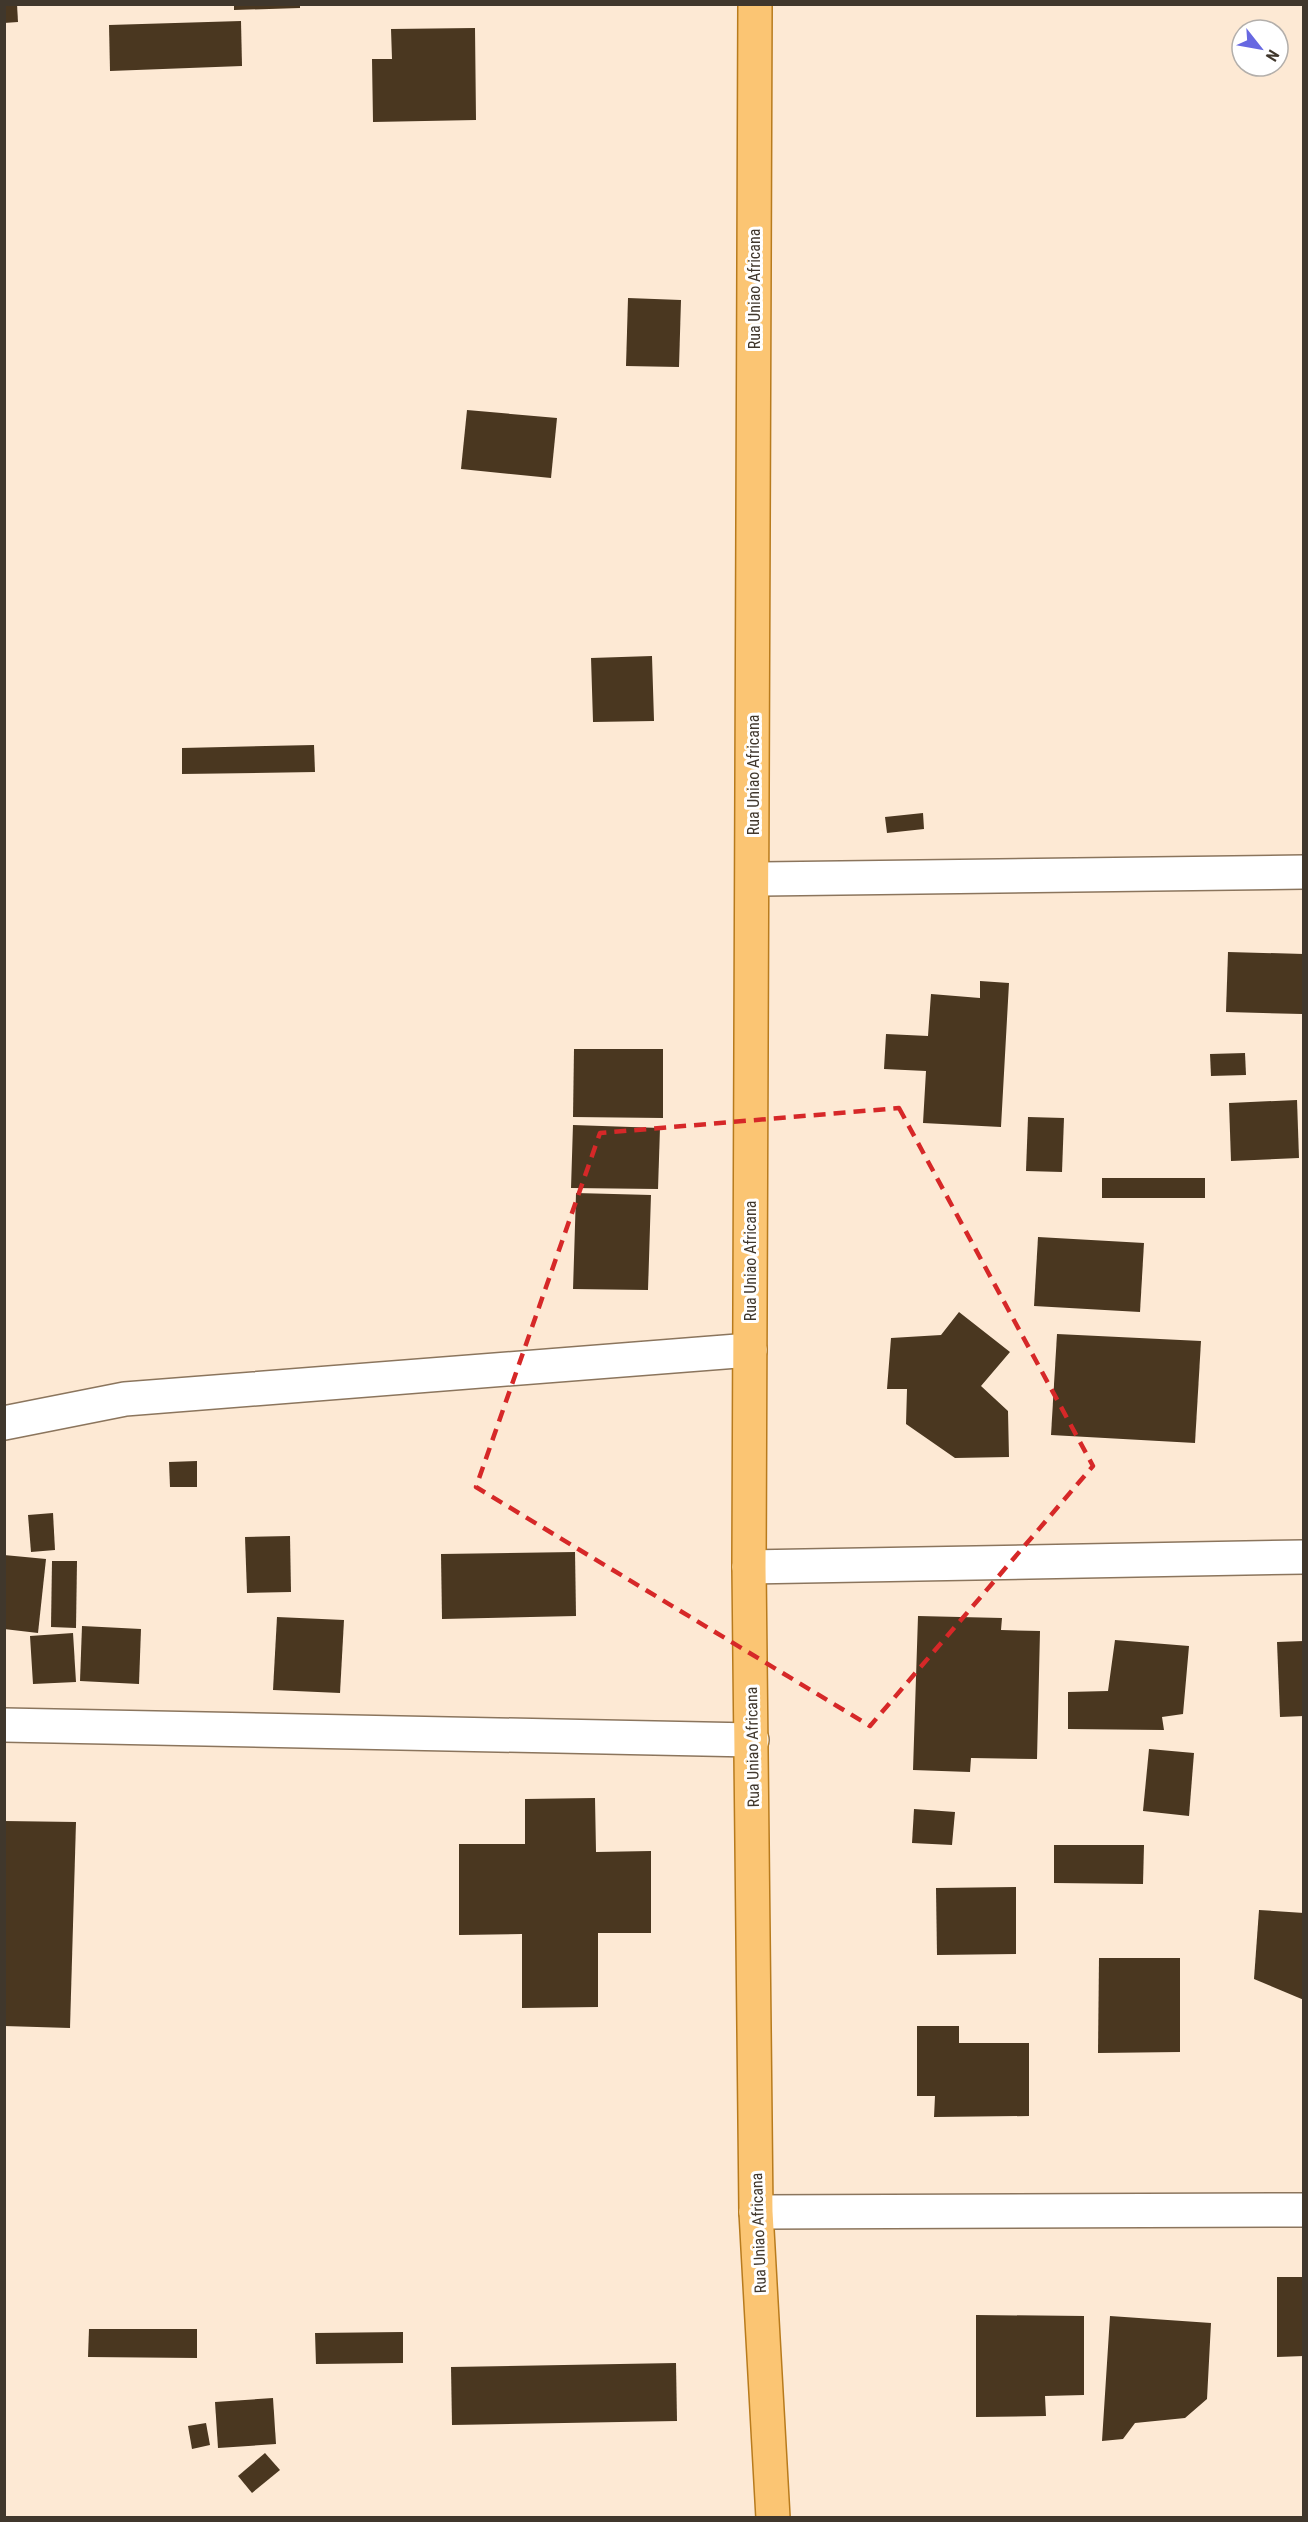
<svg xmlns="http://www.w3.org/2000/svg" width="1308" height="2522" viewBox="0 0 1308 2522" font-family="'Roboto Condensed',sans-serif">
  <rect width="100%" height="100%" fill="#fde9d4"/>
  <g fill="#4a3720">
    <polygon points="4,4 17,4 18,22 4,23"/>
    <polygon points="234,4 300,4 300,8 234,10"/>
    <polygon points="241,21 242,66 110,71 109,25"/>
    <polygon points="475,28 476,120 373,122 372,59 392,59 391,29"/>
    <polygon points="628,298 681,300 679,367 626,366"/>
    <polygon points="467,410 557,418 551,478 461,469"/>
    <polygon points="652,656 654,721 593,722 591,658"/>
    <polygon points="314,745 315,772 182,774 182,748"/>
    <polygon points="923,813 924,829 887,833 885,817"/>
    <polygon points="1228,952 1304,954 1302,1014 1226,1012"/>
    <polygon points="980,981 1009,983 1001,1127 923,1123 926,1071 884,1069 886,1034 928,1036 931,994 980,998"/>
    <polygon points="574,1049 663,1049 663,1118 573,1117"/>
    <polygon points="1245,1053 1246,1075 1211,1076 1210,1054"/>
    <polygon points="1297,1100 1299,1158 1231,1161 1229,1103"/>
    <polygon points="1028,1117 1064,1118 1062,1172 1026,1171"/>
    <polygon points="573,1125 660,1128 658,1189 571,1188"/>
    <rect x="1102" y="1178" width="103" height="20"/>
    <polygon points="576,1193 651,1195 648,1290 573,1289"/>
    <polygon points="1038,1237 1144,1243 1140,1312 1034,1306"/>
    <polygon points="959,1312 1010,1352 981,1386 1008,1411 1009,1457 955,1458 906,1424 907,1389 887,1389 891,1338 941,1335"/>
    <polygon points="1057,1334 1201,1341 1195,1443 1051,1435"/>
    <polygon points="197,1461 197,1487 170,1487 169,1462"/>
    <polygon points="53,1513 55,1550 31,1552 28,1515"/>
    <polygon points="290,1536 291,1592 247,1593 245,1537"/>
    <polygon points="575,1552 576,1616 442,1619 441,1554"/>
    <polygon points="4,1555 46,1559 38,1633 4,1629"/>
    <polygon points="52,1561 77,1561 76,1628 51,1627"/>
    <polygon points="918,1616 1002,1618 1001,1630 1040,1631 1037,1759 971,1758 970,1772 913,1770"/>
    <polygon points="277,1617 344,1620 340,1693 273,1690"/>
    <polygon points="82,1626 141,1629 139,1684 80,1681"/>
    <polygon points="73,1633 76,1682 33,1684 30,1636"/>
    <polygon points="1115,1640 1189,1646 1183,1714 1162,1717 1164,1730 1068,1729 1068,1692 1108,1691"/>
    <polygon points="1304,1641 1304,1716 1280,1717 1277,1642"/>
    <polygon points="1149,1749 1194,1753 1189,1816 1143,1811"/>
    <polygon points="595,1798 596,1852 651,1851 651,1933 598,1933 598,2007 522,2008 522,1934 459,1935 459,1844 525,1844 525,1799"/>
    <polygon points="914,1809 955,1812 952,1845 912,1843"/>
    <polygon points="4,1821 76,1822 70,2028 4,2026"/>
    <polygon points="1054,1845 1144,1845 1143,1884 1054,1883"/>
    <polygon points="1016,1887 1016,1954 937,1955 936,1888"/>
    <polygon points="1259,1910 1304,1913 1304,2000 1254,1979"/>
    <polygon points="1099,1958 1180,1958 1180,2052 1098,2053"/>
    <polygon points="917,2026 959,2026 959,2043 1029,2043 1029,2116 934,2117 935,2096 917,2096"/>
    <polygon points="1277,2277 1304,2277 1304,2356 1277,2357"/>
    <polygon points="976,2315 1084,2316 1084,2395 1045,2396 1046,2416 976,2417"/>
    <polygon points="1110,2316 1211,2323 1207,2399 1185,2418 1135,2423 1123,2439 1102,2441"/>
    <polygon points="89,2329 197,2329 197,2358 88,2357"/>
    <polygon points="403,2332 403,2363 316,2364 315,2333"/>
    <polygon points="676,2363 677,2421 452,2425 451,2367"/>
    <polygon points="273,2398 276,2444 218,2448 215,2402"/>
    <polygon points="206,2423 210,2445 192,2449 188,2426"/>
    <polygon points="265,2453 280,2470 252,2493 238,2476"/>
  </g>
  <g fill="none" stroke-linecap="round" stroke-linejoin="round">
    <defs>
      <g id="minor">
        <polyline points="753,879 1304,872"/>
        <polyline points="4,1423 125,1399 750,1350"/>
        <polyline points="749,1567 1304,1557"/>
        <polyline points="4,1725 752,1740"/>
        <polyline points="756,2212 1304,2210"/>
      </g>
      <polyline id="major" points="755,4 749,1567 756,2212 773,2518"/>
    </defs>
    <use href="#minor" stroke="#8b755d" stroke-width="36"/>
    <use href="#major" stroke="#b87b1d" stroke-width="36"/>
    <use href="#minor" stroke="#fff" stroke-width="33"/>
    <use href="#major" stroke="#fbc573" stroke-width="33"/>
  </g>
  <path fill="none" stroke="#d62828" stroke-width="4.5" stroke-dasharray="12 8" stroke-linejoin="round" d="M899,1108L1093,1466L870,1726L476,1487L600,1133Z"/>
  <g text-anchor="middle" stroke-width="6" stroke-linejoin="round" paint-order="stroke">
    <g font-size="16" fill="#40372c" stroke="#fff">
      <text transform="translate(754 289) rotate(-90)" y="6">Rua Uniao Africana</text>
      <text transform="translate(753 775) rotate(-90)" y="6">Rua Uniao Africana</text>
      <text transform="translate(750 1261) rotate(-90)" y="6">Rua Uniao Africana</text>
      <text transform="translate(752 1747) rotate(-91)" y="6">Rua Uniao Africana</text>
      <text transform="translate(758 2233) rotate(-92)" y="6">Rua Uniao Africana</text>
    </g>
  </g>
  <rect width="1308" height="2522" fill="none" stroke="#40372c" stroke-width="12"/>
  <g transform="translate(1260 48) rotate(121)"><circle r="28" fill="#ffffff" stroke="#b3afab" stroke-width="1.5"/>
  <path d="M0-4.5L10 22L0 15L-10 22Z" fill="#6768e1"/>
  <text y="-9" font-size="16" font-weight="bold" text-anchor="middle" fill="#40372c">N</text>
  </g>
</svg>
